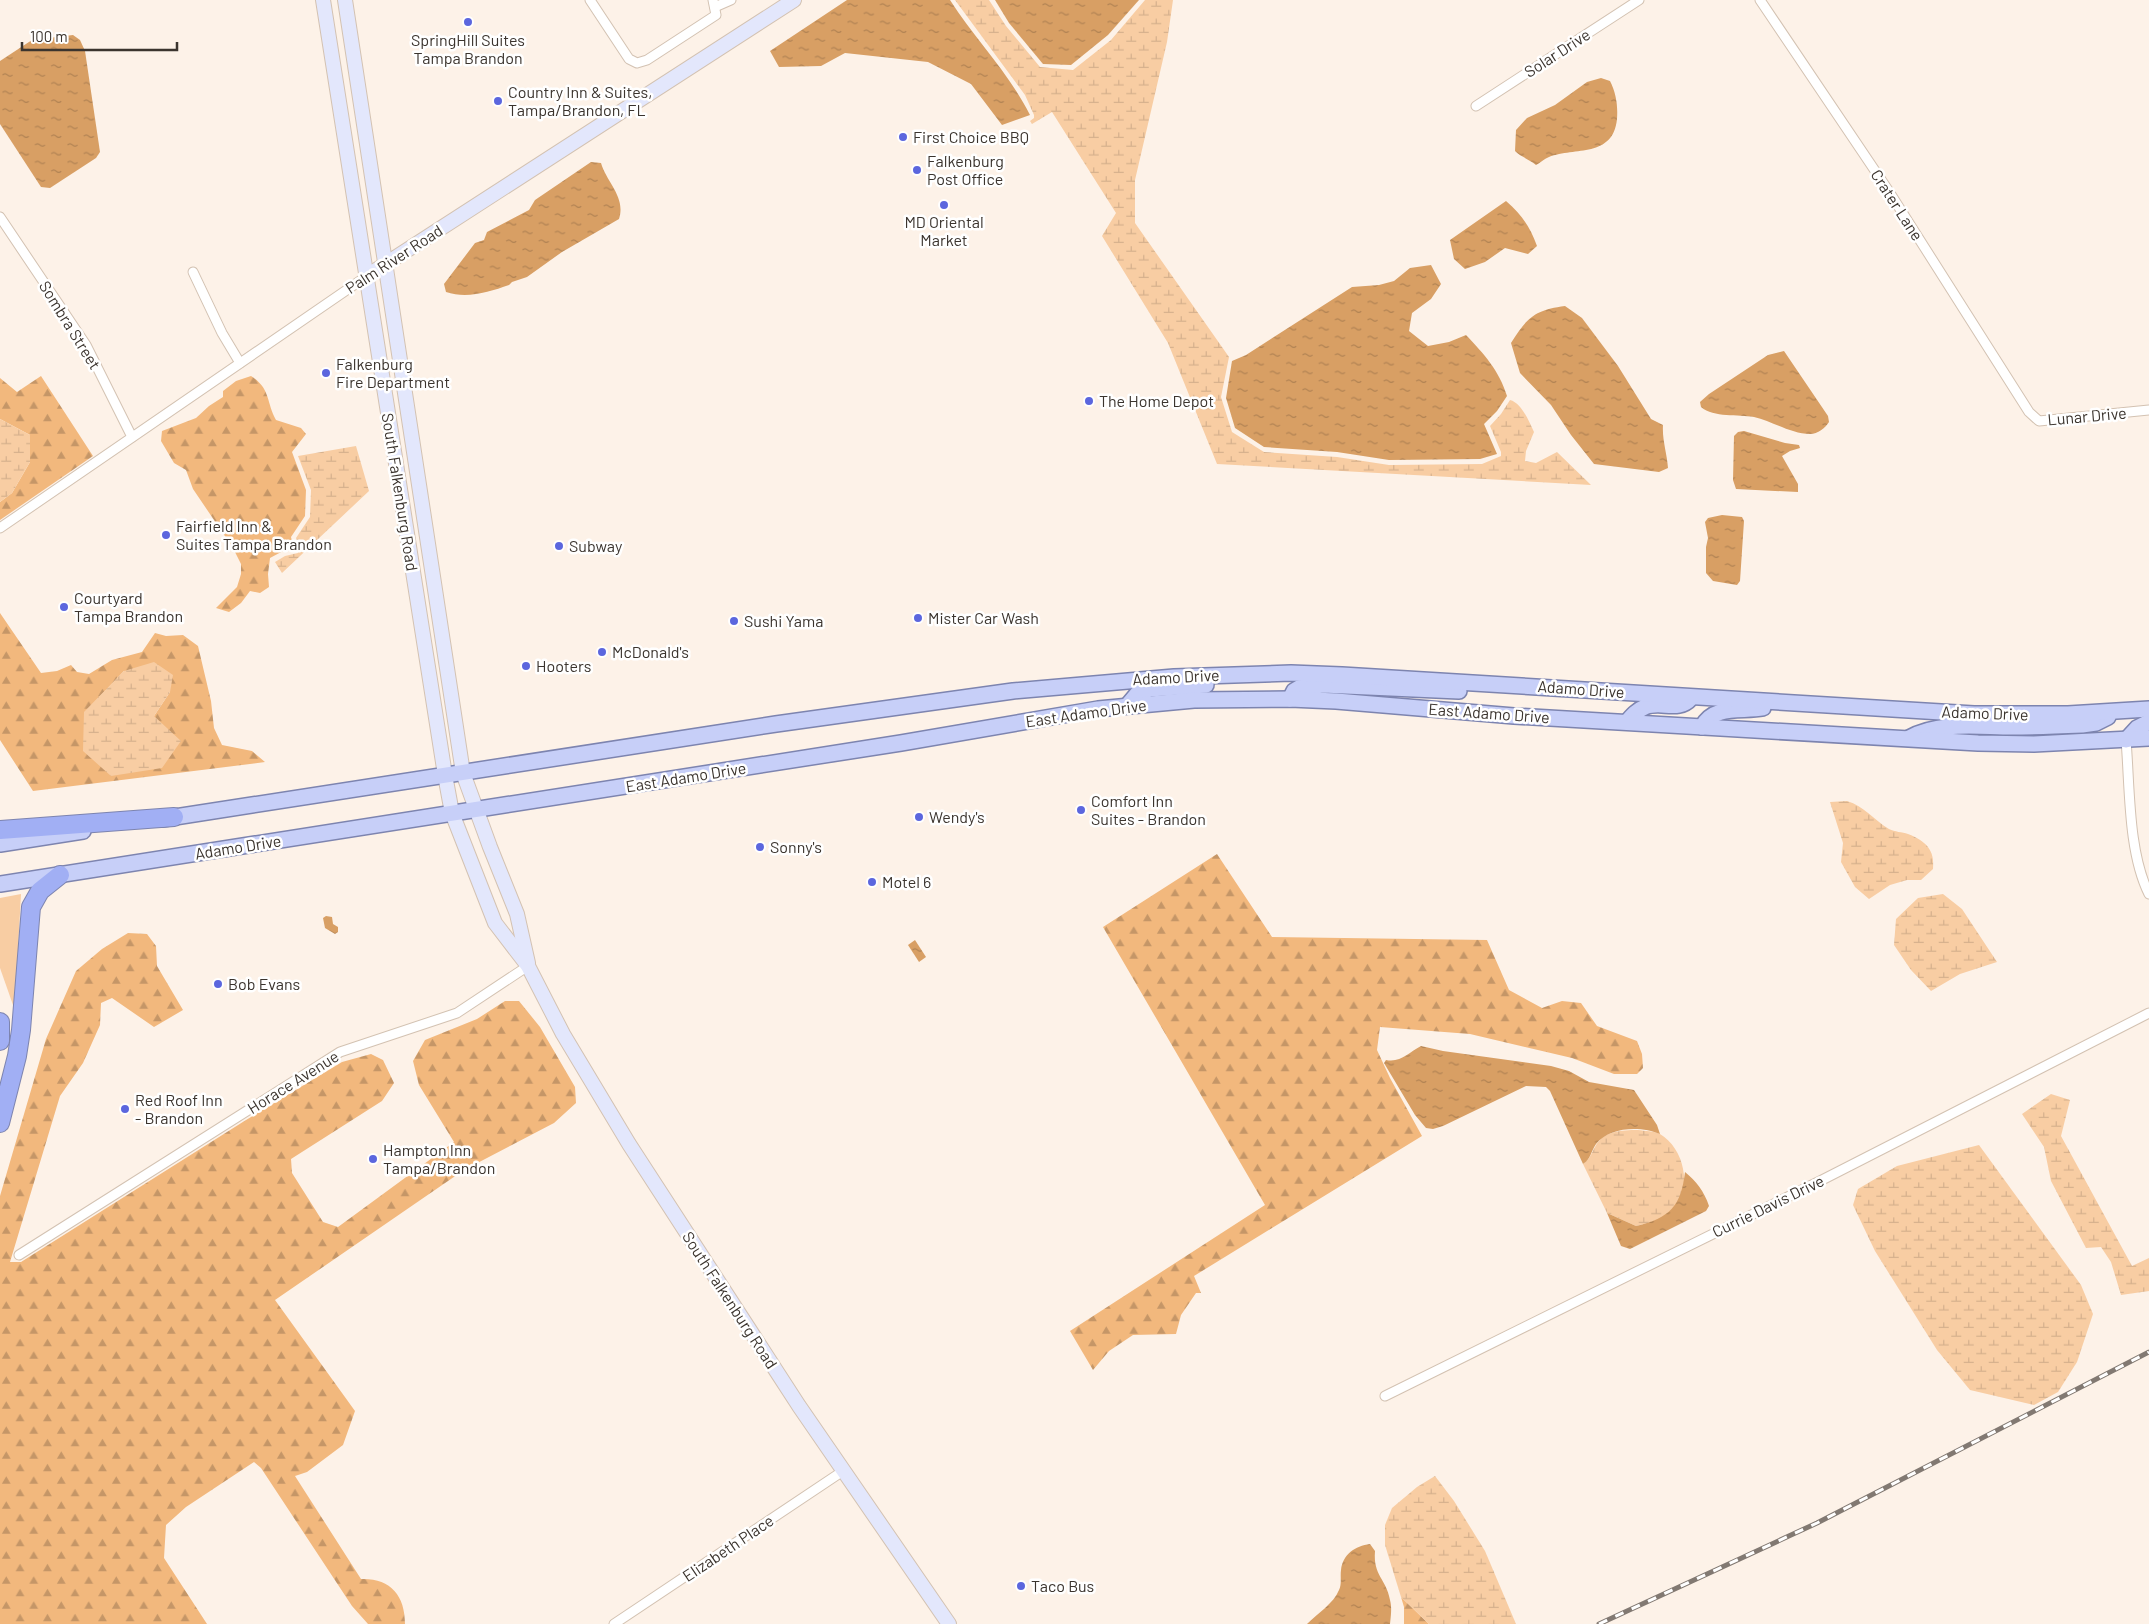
<svg xmlns="http://www.w3.org/2000/svg" width="2149" height="1624" viewBox="0 0 2149 1624" font-family="Barlow,sans-serif">
  <defs>
    <pattern id="forest-firs" width="22" height="20" patternUnits="userSpaceOnUse" patternTransform="scale(1.25)"><rect width="22" height="20" fill="#f2b87d"/><path d="M5 1l3.5 6h-7zM16 11l3.5 6h-7z" fill="#c59667"/></pattern>
    <pattern id="wetland-marsh" width="20" height="14" patternUnits="userSpaceOnUse" patternTransform="scale(1.25)"><rect width="20" height="14" fill="#f8cda3"/><path d="M1 5h8M5 5V1M11 12h8M15 12V8" fill="none" stroke="#d6b18d"/></pattern>
    <pattern id="water-ripples" width="26" height="14" patternUnits="userSpaceOnUse" patternTransform="scale(1.25)"><rect width="26" height="14" fill="#d89f64"/><path d="M2 4q2-2 4 0t4 0M15 11q2-2 4 0t4 0" fill="none" stroke="#b08253"/></pattern>
  </defs>
  <rect width="100%" height="100%" fill="#fdf2e8"/>
  <polygon fill="#f8cda3" points="21,894 15,1005 13,1005 0,968 0,898"/>
  <g fill="url(#forest-firs)" fill-rule="evenodd">
    <polygon points="41,376 93,456 0,520 0,502 12,493 30,462 30,435 0,419 0,378 17,392"/>
    <path d="M251,376C271,389 266,402 276,420L301,428L306,434L292,452L306,490L305,516L291,537L294,549L283,551L270,558L268,574L269,587L260,593L250,591L241,603L229,612L216,608L237,587L241,574V564L233,548L193,489L186,470L174,463L161,441L162,431L196,418L209,406L223,397V391L236,381Z"/>
    <path d="M0,613L41,673L57,671L71,665L77,672L89,674L112,660L142,652L155,633L166,636L183,635L198,646L211,701L214,728L222,745L252,751L265,762L33,791L0,740ZM124,671L170,692L154,716L85,712Z"/>
    <polygon points="1217,854 1272,937 1487,940 1509,990 1542,1008 1562,1001 1581,1003 1597,1026 1637,1041 1642,1054 1643,1068 1637,1074 1614,1074 1572,1058 1470,1034 1380,1027 1377,1050 1390,1078 1422,1136 1194,1276 1201,1293 1196,1293 1181,1315 1176,1334 1133,1335 1109,1351 1093,1370 1070,1331 1265,1205 1103,927"/>
    <path d="M128,933L147,934L156,946L157,966L183,1010L154,1027L112,998L101,1003L100,1025L83,1063L60,1096L10,1262H21L246,1120L342,1062L371,1054L383,1060L394,1083L382,1101L291,1159L292,1173L323,1222L338,1227L454,1142L419,1085L413,1061L425,1040L477,1019L505,1001H519L540,1027L575,1087L576,1103L554,1123L464,1170L275,1300L355,1411L343,1445L307,1472L295,1476L361,1579C390,1578 405,1595 405,1624H368L352,1606L261,1468L254,1462L186,1507L166,1525L164,1558L207,1624H0V1196L46,1039L76,971L102,949Z"/>
    <polygon points="1401,1597 1429,1624 1404,1624 1404,1607"/>
  </g>
  <g fill="url(#wetland-marsh)">
    <path d="M955,0H989L1006,26L1040,67L1073,70L1111,40L1145,0H1173L1167,42L1135,180V223L1229,357L1221,397L1232,432L1264,452L1337,457L1389,465L1482,464L1501,456V452L1490,426L1501,414L1510,400C1522,403 1529,422 1534,432L1526,451L1525,461L1536,463L1557,452L1591,485L1217,464L1168,343L1102,236L1116,213L1052,112L1032,124L1030,121L1034,118V115L1025,95Z"/>
    <polygon points="0,419 30,435 30,462 12,493 0,502"/>
    <polygon points="356,446 369,491 282,573 275,562 285,556 298,553 299,545 296,538 310,517 311,490 298,456"/>
    <polygon points="154,662 173,675 170,692 154,716 181,741 162,768 111,776 83,751 84,712 124,671"/>
    <path d="M1847,801C1864,806 1874,820 1889,829C1895,832 1902,832 1908,834C1926,841 1935,850 1933,869L1921,880H1907L1890,885L1869,899L1855,887L1841,862L1843,843L1830,802Z"/>
    <polygon points="1943,894 1962,909 1997,962 1960,974 1931,991 1911,970 1894,945 1896,919 1918,898"/>
    <polygon points="2051,1094 2070,1100 2061,1136 2132,1266 2149,1258 2149,1291 2121,1295 2111,1262 2101,1247 2086,1248 2051,1181 2044,1147 2022,1114"/>
    <path d="M1638,1130C1645,1131 1654,1131 1660,1134C1684,1148 1693,1188 1674,1209C1665,1219 1648,1223 1636,1226L1607,1213L1583,1164C1590,1159 1591,1154 1595,1147C1603,1131 1621,1130 1638,1130Z"/>
    <polygon points="1979,1145 2081,1285 2093,1314 2077,1362 2058,1392 2034,1405 1970,1390 1937,1350 1875,1251 1853,1205 1858,1189 1897,1166"/>
    <polygon points="1435,1476 1454,1501 1485,1551 1516,1624 1429,1624 1401,1597 1385,1545 1385,1525 1392,1508 1417,1487"/>
  </g>
  <g fill="url(#water-ripples)">
    <path d="M847,0H950C975,39 1009,73 1030,115L1002,125L971,84L928,62L845,53L821,66L779,67L770,51Z"/>
    <polygon points="995,0 1139,0 1108,35 1071,65 1043,64 1009,23"/>
    <polygon points="73,35 80,40 85,51 100,152 96,158 50,188 41,187 0,124 0,61 32,40"/>
    <path d="M1601,78L1610,81C1616,93 1618,105 1617,119C1613,158 1575,147 1549,157C1544,159 1540,163 1536,165C1529,159 1521,157 1515,151L1516,130L1527,118L1555,105L1587,82Z"/>
    <path d="M591,162L601,163C607,183 626,197 619,219L562,252L527,277L512,282L509,285C489,292 467,299 446,292L444,284L475,243L484,240L487,232L529,210L535,200Z"/>
    <path d="M1506,201C1522,215 1530,227 1537,246L1528,254L1505,248L1485,262L1465,269L1454,259L1450,240Z"/>
    <path d="M1431,265L1441,284L1431,299L1412,313L1409,331L1428,346L1449,342L1466,335C1484,354 1499,370 1507,396L1497,411L1484,424L1497,454L1480,459L1389,460L1337,452L1264,447L1235,428L1226,398L1232,361L1246,355L1352,287L1379,285L1394,281L1410,268Z"/>
    <path d="M1565,306L1582,318L1618,366L1651,419L1663,425C1662,440 1667,453 1668,468L1659,472L1594,464L1571,435L1551,405L1520,373L1511,343C1527,318 1534,310 1565,306Z"/>
    <path d="M1784,351L1828,416L1829,422C1825,428 1818,434 1810,434C1791,434 1772,421 1754,417C1738,414 1714,418 1701,407L1700,402L1709,394L1768,355Z"/>
    <polygon points="1744,431 1785,443 1799,445 1800,448 1790,451 1782,456 1798,484 1798,492 1736,489 1733,480 1734,436 1738,432"/>
    <polygon points="1722,515 1742,517 1744,521 1740,581 1737,585 1713,581 1706,573 1706,547 1708,538 1705,522 1708,518"/>
    <polygon points="326,916 332,917 333,924 338,927 338,932 335,934 325,928 323,918"/>
    <polygon points="915,940 926,957 919,962 908,945"/>
    <path d="M1421,1046L1443,1051L1551,1066L1569,1071L1589,1082L1634,1090L1657,1125L1660,1134C1642,1126 1610,1126 1596,1144C1591,1151 1591,1159 1583,1164L1550,1091L1546,1087L1526,1086L1443,1126L1433,1129L1426,1128L1415,1115L1384,1063L1386,1060C1401,1063 1409,1052 1421,1046Z"/>
    <path d="M1685,1172C1696,1181 1704,1191 1709,1206L1706,1211L1630,1249L1621,1246L1607,1213L1636,1226C1670,1218 1681,1206 1685,1172Z"/>
    <path d="M1370,1544L1375,1551C1373,1576 1386,1578 1390,1600C1392,1607 1391,1616 1390,1624H1307C1317,1614 1334,1603 1339,1590C1342,1584 1340,1577 1341,1570C1343,1554 1355,1546 1370,1544Z"/>
  </g>
  <g fill="none" stroke-linecap="round" stroke-linejoin="round">
    <defs>
      <g id="street">
        <polyline points="590,0 629,59 637,63 647,60 716,15 713,0"/>
        <polyline points="1760,0 1888,190 2029,412 2039,421 2149,410"/>
        <polyline points="715,7 731,0"/>
        <polyline points="1476,106 1639,0"/>
        <polyline points="0,217 86,345 132,437"/>
        <polyline points="193,272 222,333 240,363"/>
        <polyline points="0,528 367,276"/>
        <path d="M2126,740C2130,788 2128,852 2149,894"/>
        <polyline points="19,1255 340,1052 457,1013 528,966"/>
        <polyline points="1385,1396 1820,1181 2149,1013"/>
        <polyline points="614,1624 843,1471"/>
      </g>
      <g id="secondary">
        <polyline points="323,0 445,775 452,813 495,923 528,966 563,1034 629,1144 799,1406 949,1624"/>
        <polyline points="345,0 463,773 490,847 517,914 528,963"/>
        <polyline points="367,276 794,0"/>
      </g>
      <g id="primary">
        <polyline points="1290,699 1294,691 1299,688 1323,685 1459,691"/>
        <polyline points="1127,706 1137,694 1150,689 1206,685"/>
        <path d="M1627,722C1632,716 1637,710 1645,707C1661,700 1678,713 1691,698"/>
        <path d="M1702,727C1714,704 1742,712 1763,708"/>
        <path d="M1909,738C1940,721 1978,727 2012,727C2035,727 2059,726 2082,725L2096,723L2108,717"/>
        <polyline points="2126,740 2137,728 2149,722"/>
        <polyline points="162,819 776,724 1013,691 1174,677 1291,673 1342,675 1974,714 2068,714 2149,709"/>
        <polyline points="0,844 83,831"/>
        <polyline points="0,884 901,743 1098,709 1194,700 1290,699 1336,701 1514,716 1978,743 2034,744 2149,738"/>
      </g>
      <g id="highway">
        <polyline points="0,830 174,817"/>
        <polyline points="0,1022 0,1041"/>
        <polyline points="0,1123 17,1056 21,1030 31,907 40,891 60,875"/>
      </g>
    </defs>
    <use href="#street" stroke="#d3c2b2" stroke-width="11"/>
    <use href="#secondary" stroke="#d3c2b2" stroke-width="16"/>
    <use href="#primary" stroke="#7d84af" stroke-width="18"/>
    <use href="#highway" stroke="#7d84af" stroke-width="20"/>
    <use href="#street" stroke="#fff" stroke-width="9"/>
    <use href="#secondary" stroke="#e3e7fc" stroke-width="14"/>
    <use href="#primary" stroke="#c7cff8" stroke-width="15"/>
    <use href="#highway" stroke="#a1aff4" stroke-width="18"/>
    <defs>
      <polyline id="rail" points="1599,1624 1817,1523 2149,1352"/>
    </defs>
    <use href="#rail" stroke="#827972" stroke-width="5"/>
    <use href="#rail" stroke="#fff" stroke-width="3" stroke-dasharray="9" stroke-linecap="butt"/>
  </g>
  <g fill="#5b66de" stroke="#fff" stroke-width="2">
    <circle cx="468" cy="22" r="5"/>
    <circle cx="498" cy="101" r="5"/>
    <circle cx="903" cy="137" r="5"/>
    <circle cx="917" cy="170" r="5"/>
    <circle cx="944" cy="205" r="5"/>
    <circle cx="326" cy="373" r="5"/>
    <circle cx="1089" cy="401" r="5"/>
    <circle cx="166" cy="535" r="5"/>
    <circle cx="559" cy="546" r="5"/>
    <circle cx="64" cy="607" r="5"/>
    <circle cx="918" cy="618" r="5"/>
    <circle cx="734" cy="621" r="5"/>
    <circle cx="602" cy="652" r="5"/>
    <circle cx="526" cy="666" r="5"/>
    <circle cx="1081" cy="810" r="5"/>
    <circle cx="919" cy="817" r="5"/>
    <circle cx="760" cy="847" r="5"/>
    <circle cx="872" cy="882" r="5"/>
    <circle cx="218" cy="984" r="5"/>
    <circle cx="125" cy="1109" r="5"/>
    <circle cx="373" cy="1159" r="5"/>
    <circle cx="1021" cy="1586" r="5"/>
  </g>
  <g text-anchor="middle" stroke-width="5" stroke-linejoin="round" paint-order="stroke">
    <g font-size="16" fill="#3b342e" stroke="#fff" text-anchor="start">
      <text x="468" y="46" text-anchor="middle">SpringHill Suites<tspan x="468" dy="18">Tampa Brandon</tspan></text>
      <text x="508" y="98">Country Inn &amp; Suites,<tspan x="508" dy="18">Tampa/Brandon, FL</tspan></text>
      <text x="913" y="143">First Choice BBQ</text>
      <text x="927" y="167">Falkenburg<tspan x="927" dy="18">Post Office</tspan></text>
      <text x="944" y="228" text-anchor="middle">MD Oriental<tspan x="944" dy="18">Market</tspan></text>
      <text x="336" y="370">Falkenburg<tspan x="336" dy="18">Fire Department</tspan></text>
      <text x="1099" y="407">The Home Depot</text>
      <text x="176" y="532">Fairfield Inn &amp;<tspan x="176" dy="18">Suites Tampa Brandon</tspan></text>
      <text x="569" y="552">Subway</text>
      <text x="74" y="604">Courtyard<tspan x="74" dy="18">Tampa Brandon</tspan></text>
      <text x="928" y="624">Mister Car Wash</text>
      <text x="744" y="627">Sushi Yama</text>
      <text x="612" y="658">McDonald's</text>
      <text x="536" y="672">Hooters</text>
      <text x="1091" y="807">Comfort Inn<tspan x="1091" dy="18">Suites - Brandon</tspan></text>
      <text x="929" y="823">Wendy's</text>
      <text x="770" y="853">Sonny's</text>
      <text x="882" y="888">Motel 6</text>
      <text x="228" y="990">Bob Evans</text>
      <text x="135" y="1106">Red Roof Inn<tspan x="135" dy="18">- Brandon</tspan></text>
      <text x="383" y="1156">Hampton Inn<tspan x="383" dy="18">Tampa/Brandon</tspan></text>
      <text x="1031" y="1592">Taco Bus</text>
    </g>
    <g font-size="16" fill="#3b342e" stroke="#fff">
      <text transform="translate(1557 53) rotate(-33)" y="6">Solar Drive</text>
      <text transform="translate(1897 205) rotate(57)" y="6">Crater Lane</text>
      <text transform="translate(394 259) rotate(-33)" y="6">Palm River Road</text>
      <text transform="translate(70 325) rotate(58)" y="6">Sombra Street</text>
      <text transform="translate(2087 416) rotate(-5)" y="6">Lunar Drive</text>
      <text transform="translate(400 492) rotate(81)" y="6">South Falkenburg Road</text>
      <text transform="translate(1176 677) rotate(-3)" y="6">Adamo Drive</text>
      <text transform="translate(1581 689) rotate(4)" y="6">Adamo Drive</text>
      <text transform="translate(1086 713) rotate(-8)" y="6">East Adamo Drive</text>
      <text transform="translate(1489 713) rotate(4)" y="6">East Adamo Drive</text>
      <text transform="translate(1985 713) rotate(2)" y="6">Adamo Drive</text>
      <text transform="translate(686 777) rotate(-9)" y="6">East Adamo Drive</text>
      <text transform="translate(238 847) rotate(-9)" y="6">Adamo Drive</text>
      <text transform="translate(293 1082) rotate(-32)" y="6">Horace Avenue</text>
      <text transform="translate(1768 1206) rotate(-26)" y="6">Currie Davis Drive</text>
      <text transform="translate(730 1300) rotate(57)" y="6">South Falkenburg Road</text>
      <text transform="translate(728 1548) rotate(-34)" y="6">Elizabeth Place</text>
    </g>
  </g>
  <path d="M22 42v8h155v-8" fill="none" stroke="#3b342e" stroke-width="2.5"/>
  <text x="30" y="42" font-size="15" fill="#3b342e" stroke="#ffffff" stroke-width="4" paint-order="stroke">100 m</text>
</svg>
